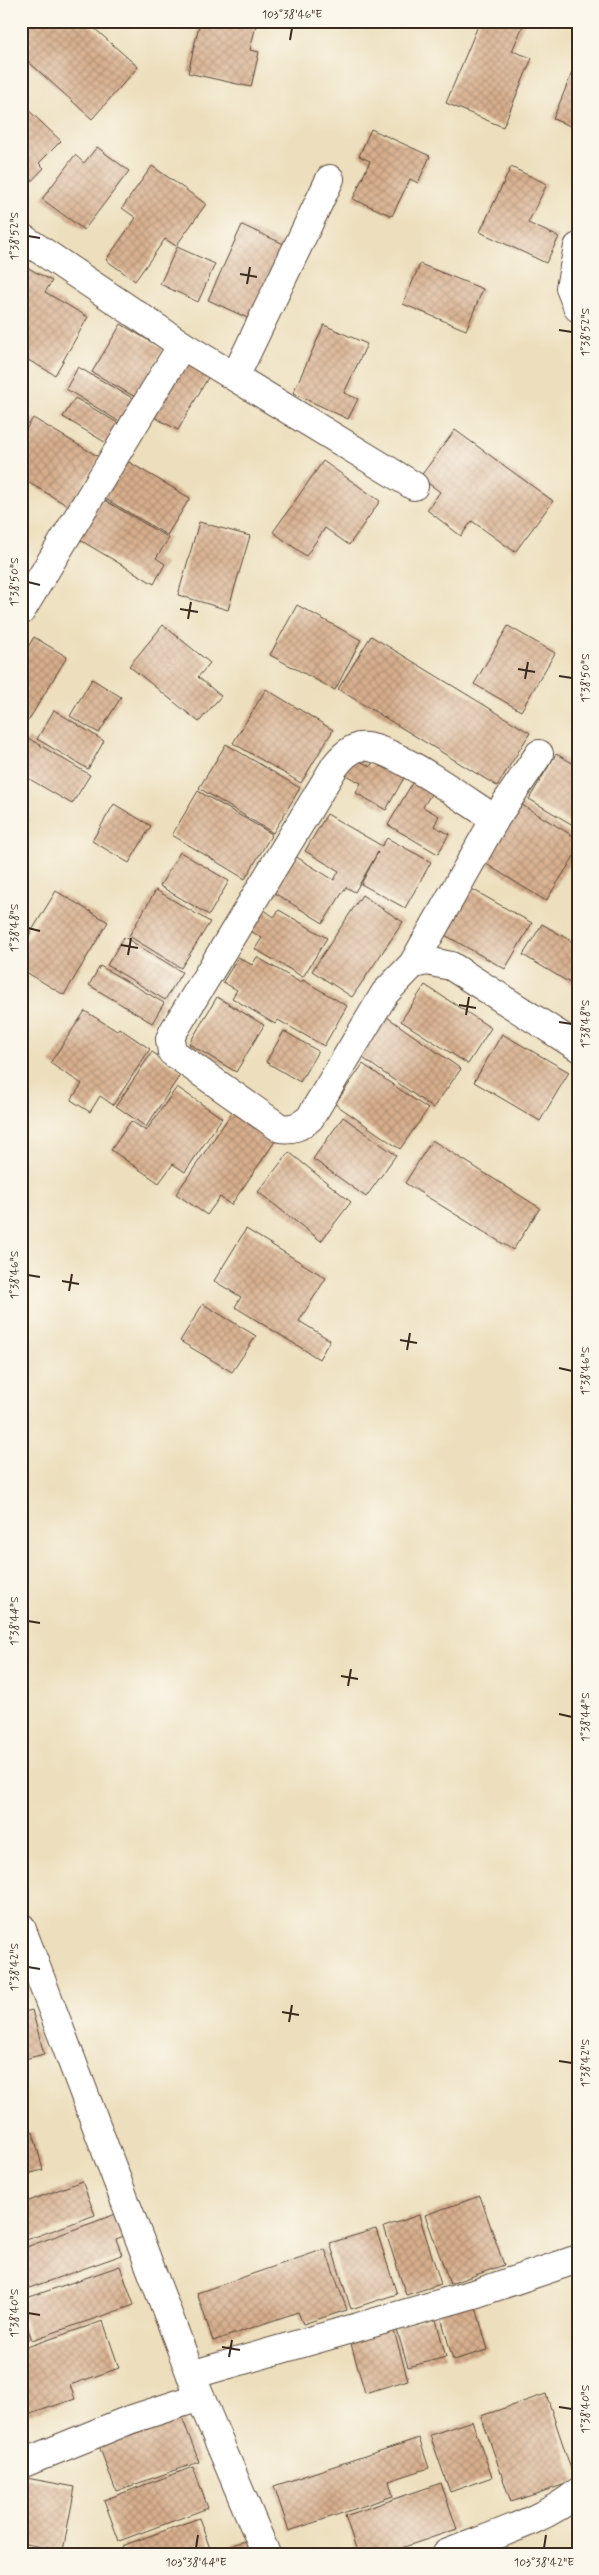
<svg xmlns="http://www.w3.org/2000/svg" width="599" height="2575" viewBox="0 0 599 2575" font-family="Mynerve,sans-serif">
  <defs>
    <pattern id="building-cross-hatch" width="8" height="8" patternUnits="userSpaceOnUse" patternTransform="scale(1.25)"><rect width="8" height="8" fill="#d8af8d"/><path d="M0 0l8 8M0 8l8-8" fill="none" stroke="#b08f73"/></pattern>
  </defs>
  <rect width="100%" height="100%" fill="#fbf7ec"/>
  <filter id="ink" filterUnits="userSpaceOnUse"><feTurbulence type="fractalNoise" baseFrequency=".02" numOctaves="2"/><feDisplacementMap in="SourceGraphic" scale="10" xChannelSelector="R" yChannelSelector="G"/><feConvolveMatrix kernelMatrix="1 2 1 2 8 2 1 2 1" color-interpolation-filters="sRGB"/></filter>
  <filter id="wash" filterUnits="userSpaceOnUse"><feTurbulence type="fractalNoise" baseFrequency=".0096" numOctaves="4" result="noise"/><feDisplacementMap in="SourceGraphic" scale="20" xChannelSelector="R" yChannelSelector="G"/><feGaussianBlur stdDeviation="1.12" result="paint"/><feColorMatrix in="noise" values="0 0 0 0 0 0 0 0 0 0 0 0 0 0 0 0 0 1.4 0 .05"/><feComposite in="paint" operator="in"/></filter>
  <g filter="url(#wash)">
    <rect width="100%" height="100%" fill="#eddfbd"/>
    <g id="blocks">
      <g fill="url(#building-cross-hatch)">
        <polygon points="21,21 86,21 138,67 92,119 21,55"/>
        <polygon points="200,21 257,21 250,50 259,52 251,87 188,73"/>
        <polygon points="480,21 525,21 512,51 532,58 503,127 446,103"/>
        <polygon points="578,58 578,129 553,119"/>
        <polygon points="21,103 61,141 39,163 44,168 23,190"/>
        <polygon points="371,129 430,156 418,183 410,179 392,216 353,199 370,161 359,156"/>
        <polygon points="97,147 129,171 84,230 42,199 75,155 84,163"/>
        <polygon points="152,166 206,204 176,246 165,239 135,281 106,260 136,218 122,208"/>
        <polygon points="511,167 547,184 528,223 559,237 546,263 480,232"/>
        <polygon points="242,225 286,245 252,320 208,300"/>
        <polygon points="177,247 215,264 198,302 160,284"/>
        <polygon points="21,264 52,281 45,292 88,317 55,375 21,356"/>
        <polygon points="420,264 483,289 466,330 403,304"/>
        <polygon points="121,324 163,349 135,397 92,372"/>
        <polygon points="324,325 367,344 344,393 358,399 348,419 293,393"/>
        <polygon points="182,358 210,374 178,430 150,415"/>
        <polygon points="78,367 134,399 120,422 66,389"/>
        <polygon points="75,398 120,424 108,444 63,417"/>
        <polygon points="33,418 99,457 70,507 21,478 21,437"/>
        <polygon points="455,430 553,501 515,552 472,521 461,536 427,510 440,492 420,477"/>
        <polygon points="127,461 190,498 167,535 104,498"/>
        <polygon points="323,461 380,501 349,545 325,528 306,556 273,532"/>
        <polygon points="99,497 169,538 156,558 165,564 154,584 75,537"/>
        <polygon points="199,522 250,536 228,610 178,595"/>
        <polygon points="297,605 361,640 335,690 270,655"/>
        <polygon points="163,625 210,663 198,677 221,696 199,722 129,666"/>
        <polygon points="508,626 555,653 521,711 474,684"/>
        <polygon points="371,636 530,733 497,786 338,689"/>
        <polygon points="34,637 67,657 28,721 21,717 21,658"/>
        <polygon points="92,679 121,697 99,733 70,716"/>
        <polygon points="266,689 333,730 301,783 233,743"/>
        <polygon points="54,710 104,741 88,769 37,739"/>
        <polygon points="28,738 90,775 72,804 21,774 21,749"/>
        <polygon points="226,744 300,788 273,833 199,788"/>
        <polygon points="556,754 578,766 578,828 529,799"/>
        <polygon points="350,755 370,767 376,757 406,774 386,810 356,793 361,783 340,772"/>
        <polygon points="414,780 433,791 423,807 439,816 434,826 449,834 438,854 388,825"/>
        <polygon points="198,791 272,834 245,879 172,835"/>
        <polygon points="514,800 578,839 578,850 546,901 478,859"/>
        <polygon points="114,804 151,826 129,863 92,841"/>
        <polygon points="21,814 29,819 21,832"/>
        <polygon points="327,814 382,846 387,838 431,862 405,908 361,884 378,852 355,892 346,887 323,923 271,891 293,855 334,880 339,871 305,851"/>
        <polygon points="180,852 229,881 209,915 160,886"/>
        <polygon points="470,888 532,923 505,969 443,934"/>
        <polygon points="156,890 210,922 181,968 129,936"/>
        <polygon points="56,891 108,922 64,995 21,969 21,940 25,942"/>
        <polygon points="362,895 403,922 352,997 312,971"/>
        <polygon points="263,909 274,917 279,910 327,938 303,977 255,949 262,938 249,930"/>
        <polygon points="542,924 578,945 578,982 575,986 523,955"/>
        <polygon points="124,937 182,972 165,1000 107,965"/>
        <polygon points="238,957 252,965 257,957 301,983 303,980 347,1006 324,1046 278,1020 275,1024 232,998 237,990 223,982"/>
        <polygon points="100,966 164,1003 152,1023 89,985"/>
        <polygon points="425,985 491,1028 468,1064 401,1021"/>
        <polygon points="217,997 264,1025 236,1072 189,1044"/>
        <polygon points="85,1011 117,1031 119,1028 150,1049 113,1105 100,1096 90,1112 71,1100 82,1084 50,1063"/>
        <polygon points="387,1017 461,1069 433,1108 360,1056"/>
        <polygon points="284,1031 318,1051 300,1082 266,1062"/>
        <polygon points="502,1034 569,1072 540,1121 474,1082"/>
        <polygon points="152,1052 182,1072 146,1127 116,1106"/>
        <polygon points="363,1064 428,1109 400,1149 335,1104"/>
        <polygon points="177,1087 222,1118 185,1172 173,1164 159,1183 111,1150 131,1121 146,1131"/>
        <polygon points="233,1111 276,1140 231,1205 220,1197 207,1215 176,1194"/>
        <polygon points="343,1117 396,1155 366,1197 313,1159"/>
        <polygon points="432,1140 540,1208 513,1250 405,1183"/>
        <polygon points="289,1152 351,1202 321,1241 258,1192"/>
        <polygon points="246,1229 326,1278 299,1321 330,1340 319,1359 235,1307 241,1297 214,1281"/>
        <polygon points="203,1304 256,1336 232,1372 180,1341"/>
        <polygon points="32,2010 44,2054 21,2060 21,2013"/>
        <polygon points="33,2132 43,2170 23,2175 28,2194 21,2196 21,2135"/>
        <polygon points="82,2181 95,2215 21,2242 21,2204"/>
        <polygon points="480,2196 504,2265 450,2284 425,2215"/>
        <polygon points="116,2214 124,2236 116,2239 122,2255 29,2288 21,2265 21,2249"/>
        <polygon points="419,2215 441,2284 406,2295 384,2227"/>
        <polygon points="376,2229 397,2294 351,2309 330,2243"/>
        <polygon points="325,2249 347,2310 303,2324 298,2312 213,2341 197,2293"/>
        <polygon points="120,2266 134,2305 32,2340 21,2311 21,2300"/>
        <polygon points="474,2300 488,2350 453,2360 439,2310"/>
        <polygon points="435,2316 446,2357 408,2367 396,2327"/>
        <polygon points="103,2321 119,2368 70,2385 75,2399 21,2417 21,2349"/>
        <polygon points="21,2323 28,2340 21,2342"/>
        <polygon points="392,2324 408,2380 365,2393 349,2337"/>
        <polygon points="546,2394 575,2481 511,2502 481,2416"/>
        <polygon points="182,2417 199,2462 116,2491 99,2446"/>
        <polygon points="472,2421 492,2477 450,2492 430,2435"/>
        <polygon points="419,2438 429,2468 389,2481 393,2496 289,2531 274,2486"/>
        <polygon points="193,2467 208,2508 119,2541 104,2500"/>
        <polygon points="21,2477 75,2487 63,2551 21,2543"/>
        <polygon points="441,2483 457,2529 384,2554 358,2554 345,2516"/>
        <polygon points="199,2518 212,2554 125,2554 122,2546"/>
        <polygon points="252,2539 257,2554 227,2554 225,2547"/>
      </g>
    </g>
  </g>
  <g filter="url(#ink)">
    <use href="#blocks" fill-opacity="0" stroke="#564536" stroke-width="1"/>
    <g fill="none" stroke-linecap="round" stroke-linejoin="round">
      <defs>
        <g id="street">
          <polyline points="21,237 182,345 414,486"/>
          <polyline points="578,247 570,288 578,308"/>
          <polyline points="235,377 330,179"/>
          <polyline points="21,611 182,345"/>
          <path d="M495,819C469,803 386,741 359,747C348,750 341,758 335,766L173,1032L170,1039L172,1052L280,1128C293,1130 301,1126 310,1118L385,993L413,964L495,819L539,754"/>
          <polyline points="413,964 427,961 451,966 578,1047"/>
          <polyline points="21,1927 191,2375 266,2554"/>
          <polyline points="191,2375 477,2293 578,2259"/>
          <polyline points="21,2464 129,2420 200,2397"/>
          <path d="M446,2554C485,2538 547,2520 578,2492"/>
        </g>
      </defs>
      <use href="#street" stroke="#564536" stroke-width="30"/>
      <use href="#street" stroke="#fff" stroke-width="28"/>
    </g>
  </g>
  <path fill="none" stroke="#3b2a1e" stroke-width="2" d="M290,40L292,28M28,236L40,238M240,274L257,277M247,284L250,267M559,330L572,332M28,582L40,585M180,609L198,612M188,619L191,602M518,669L535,672M559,676L572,678M525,679L528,662M28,928L40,931M121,945L138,948M128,955L131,938M459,1005L476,1008M466,1015L469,997M559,1022L572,1024M28,1275L40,1277M62,1281L79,1284M69,1291L72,1274M400,1340L417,1343M407,1350L410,1333M559,1368L572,1371M28,1621L40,1623M341,1676L358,1679M348,1686L351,1669M559,1714L572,1717M28,1967L40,1969M282,2012L299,2015M289,2022L292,2005M559,2061L572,2063M28,2313L40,2315M222,2347L240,2350M229,2357L232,2340M559,2407L572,2409M196,2548L198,2535M544,2548L546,2535"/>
  <rect width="599" height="2575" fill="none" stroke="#fbf7ec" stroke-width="55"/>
  <rect x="28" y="28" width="544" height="2520" fill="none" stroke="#3b2a1e" stroke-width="2"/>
  <g font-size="12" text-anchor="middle" fill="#3b2a1e">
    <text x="292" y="18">103°38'46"E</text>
    <text transform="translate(14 236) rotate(-90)" y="4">1°38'52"S</text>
    <text transform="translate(585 332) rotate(-90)" y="4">1°38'52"S</text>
    <text transform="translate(14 582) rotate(-90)" y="4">1°38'50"S</text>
    <text transform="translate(585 678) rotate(-90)" y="4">1°38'50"S</text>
    <text transform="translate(14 928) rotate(-90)" y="4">1°38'48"S</text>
    <text transform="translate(585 1024) rotate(-90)" y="4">1°38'48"S</text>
    <text transform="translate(14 1275) rotate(-90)" y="4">1°38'46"S</text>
    <text transform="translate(585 1371) rotate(-90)" y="4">1°38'46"S</text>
    <text transform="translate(14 1621) rotate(-90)" y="4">1°38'44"S</text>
    <text transform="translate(585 1717) rotate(-90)" y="4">1°38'44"S</text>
    <text transform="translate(14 1967) rotate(-90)" y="4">1°38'42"S</text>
    <text transform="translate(585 2063) rotate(-90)" y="4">1°38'42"S</text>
    <text transform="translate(14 2313) rotate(-90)" y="4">1°38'40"S</text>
    <text transform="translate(585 2409) rotate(-90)" y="4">1°38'40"S</text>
    <text x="196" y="2566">103°38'44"E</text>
    <text x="544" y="2566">103°38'42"E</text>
  </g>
</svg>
